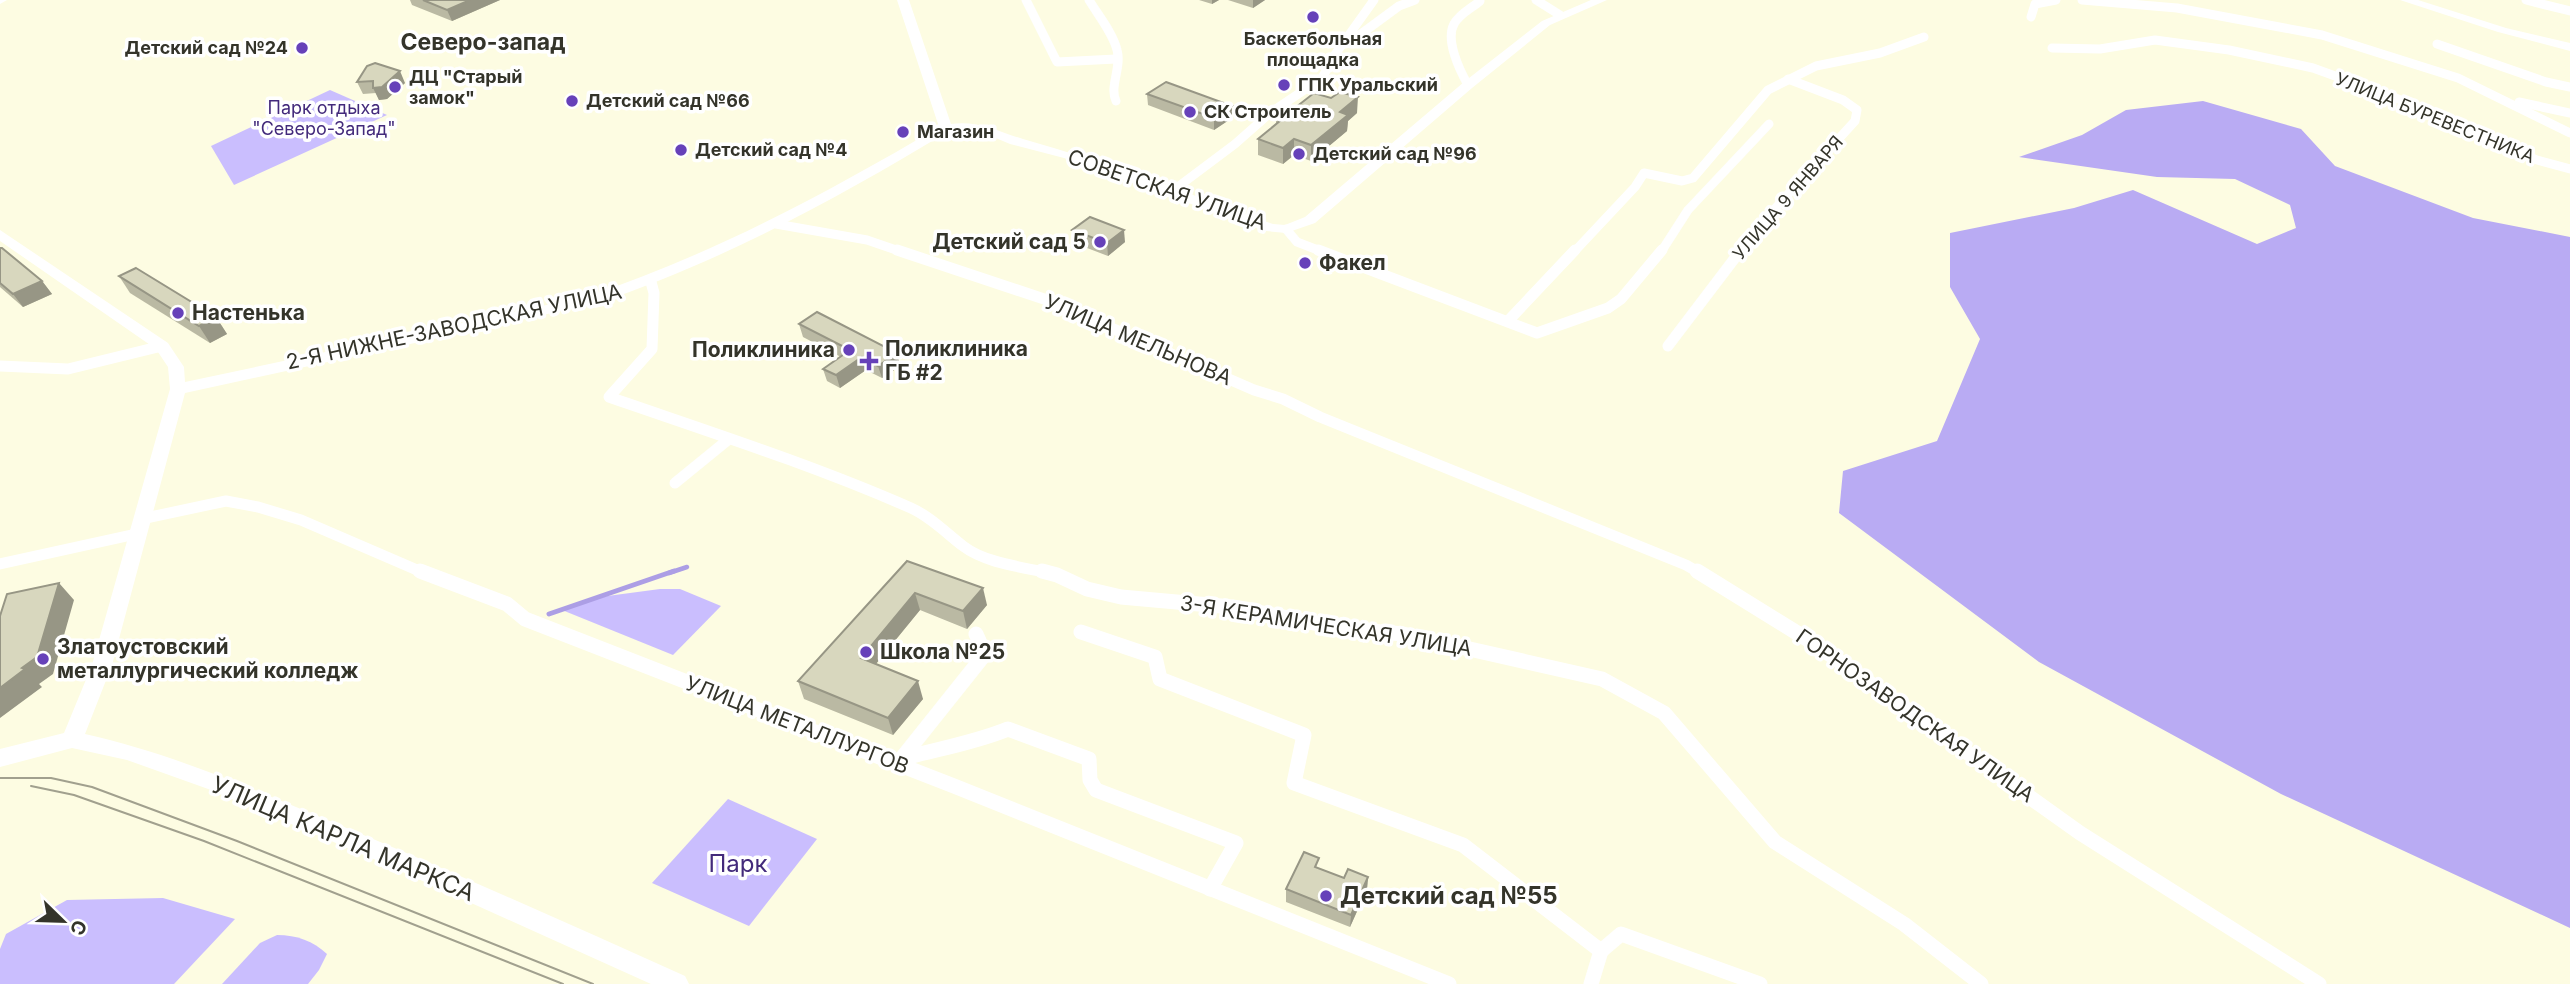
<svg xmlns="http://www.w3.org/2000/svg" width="2570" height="984" viewBox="0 0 2570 984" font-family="Inter,sans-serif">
  <rect width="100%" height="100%" fill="#fdfce2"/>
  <g fill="#cabefe">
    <polygon points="330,90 387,115 234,185 211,146"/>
    <polygon points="660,589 680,589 721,606 673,655 562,610 600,597"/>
    <polygon points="728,799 817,839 749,926 652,883"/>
    <polygon points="163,898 235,919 174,984 0,984 0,949 6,934 67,900"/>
    <path d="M277,935C297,935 313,941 327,954L319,970L308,984H222L260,943Z"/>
  </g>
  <polygon fill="#b9abf3" points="2203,101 2301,129 2335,166 2473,218 2570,237 2570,928 2281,794 2039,662 1839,513 1843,471 1937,441 1980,339 1950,287 1950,233 2074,208 2133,190 2257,244 2296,228 2290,205 2235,179 2157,177 2019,157 2082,135 2126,110"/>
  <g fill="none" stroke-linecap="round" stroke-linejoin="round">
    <polyline stroke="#ac9ee5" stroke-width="4.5" points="669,573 687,567"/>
    <polyline stroke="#ac9ee5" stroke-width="5" points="549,614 674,571"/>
    <g stroke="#fff" stroke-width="9">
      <polyline points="1026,0 1057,62 1116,59"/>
      <path d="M1089,0C1098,15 1113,33 1117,50C1122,67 1109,87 1116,101"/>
      <polyline points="1536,0 1560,15"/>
      <polyline points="2082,0 2177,8 2322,35 2458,78 2570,133"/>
      <polyline points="2526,0 2570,11"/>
      <polyline points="2031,17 2035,4 2056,0"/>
      <polyline points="1350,42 1399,6 1415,0"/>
      <polyline points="2437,44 2546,82 2570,87"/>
      <polyline points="2052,48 2100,49 2155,40 2229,50 2313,68 2396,98 2537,160 2570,169"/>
      <path d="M1468,85C1460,71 1445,40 1454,24C1459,14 1472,8 1480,1"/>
      <polyline points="2519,102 2570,113"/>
      <polyline points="1171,192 1235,144 1270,113 1322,78 1336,53 1374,0"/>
      <polyline points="776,224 867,240 902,252"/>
      <polyline points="1286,229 1297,242 1323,252"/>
      <polyline points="1574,252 1635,187 1644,173 1682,181 1693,178 1768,90 1816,66 1880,53 1924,37"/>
      <polyline points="1661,252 1688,210 1769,124"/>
      <polyline points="1740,252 1760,225 1855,121 1857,110 1843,100 1788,79"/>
    </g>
    <g stroke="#fff" stroke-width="11">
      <polyline points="897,250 1047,300 1254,390 1283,399 1320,417 1686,565 1700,573"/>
      <polyline points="1318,250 1537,333 1608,308 1621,299 1662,250"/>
      <path d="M651,282L654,293L652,349L609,397C710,432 813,465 911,508C931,517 946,533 963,546C985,563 1022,567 1049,573"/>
      <polyline points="1508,321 1575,250"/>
      <polyline points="1668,346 1741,250"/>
      <polyline points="0,366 68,369 162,346"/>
      <polyline points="675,483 729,439"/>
      <polyline points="141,519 226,501 258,507 301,520 424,573"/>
      <polyline points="0,564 136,534"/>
    </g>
    <g stroke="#fff" stroke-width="15">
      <polyline points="420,571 507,604 525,619 954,786 1449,984"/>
      <polyline points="1042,571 1057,575 1087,589 1121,597 1232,607 1339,628 1403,634 1602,679 1664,713 1775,842 1904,924 1981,984"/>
      <polyline points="1697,571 1815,644 2080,833 2319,984"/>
      <polyline points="1081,632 1155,657 1160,679 1304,735 1294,783 1463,845 1601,951"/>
      <polyline points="902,758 985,654 976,634"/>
      <path d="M901,759C937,749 974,743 1008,729L1089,759L1090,780L1096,790L1236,843L1210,889"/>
      <polyline points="1601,951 1621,934 1760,984"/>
      <polyline points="1591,984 1601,951"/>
    </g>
    <g fill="#fff" fill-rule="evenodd">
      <polygon points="0,0 7,0 0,4"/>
      <path d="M897,0H909L951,124C978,120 999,132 1023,139C1108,163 1190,194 1273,224L1285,225L1305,217L1464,82L1542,21L1591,0H1607L1550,25L1472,88L1315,223L1286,233L1266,231L1064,158L1010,144L984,133L962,130L949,131C836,199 723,261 598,303L185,393L112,665L85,734C166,752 243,785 320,817C443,867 564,922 685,976L689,984H651L376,860L211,790L127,760L72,748L0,767V749L64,733L92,665L170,389L168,367L156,349L0,241V230L168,343L184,367L185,382L589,296C713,254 827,193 939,127Z"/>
      <polygon points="2400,0 2418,0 2506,28 2570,43 2570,51 2498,32"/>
    </g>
    <g stroke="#a1a08e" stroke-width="2">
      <polyline points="0,778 51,778 92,787 237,841 593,984"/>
      <polyline points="31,786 74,795 204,841 563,984"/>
    </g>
  </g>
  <g fill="#bab9a3">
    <polygon points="410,0 500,0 452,21 412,5"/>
    <polygon points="1199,0 1219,0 1212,4"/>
    <polygon points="1228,0 1265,0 1253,8"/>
    <polygon points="367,66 405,83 387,99 379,100 376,93 363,94 357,82"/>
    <polygon points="1147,94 1232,106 1232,118 1214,130 1148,105"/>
    <polygon points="1291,111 1357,113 1348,121 1347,131 1311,161 1294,155 1283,164 1258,155 1258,139 1276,125 1276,118"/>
    <polygon points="1072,230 1125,242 1108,256 1074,243"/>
    <polygon points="0,248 42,281 52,294 23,307 0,287"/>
    <polygon points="119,276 216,317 227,334 210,343 130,293"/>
    <polygon points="799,324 897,353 900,366 882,378 866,370 840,388 827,381 823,369 841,357 803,337"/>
    <polygon points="907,561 987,605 967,629 920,610 876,664 923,699 893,735 804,699 798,681"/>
    <polygon points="1319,868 1344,878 1368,877 1367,889 1350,927 1286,902 1286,889"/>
  </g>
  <g fill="#979685">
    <polygon points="470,0 500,0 452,21 447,10"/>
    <polygon points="1212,0 1219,0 1212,4"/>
    <polygon points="1253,0 1265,0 1253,8"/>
    <polygon points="400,71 405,83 387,99 379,100 373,88"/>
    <polygon points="1358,97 1357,113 1348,121 1347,131 1311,161 1311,145 1340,112"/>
    <polygon points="1232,106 1232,118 1214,130 1214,118"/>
    <polygon points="1294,139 1294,155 1283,164 1283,148"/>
    <polygon points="1124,230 1125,242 1108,256 1107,243"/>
    <polygon points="42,281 52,294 23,307 13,294"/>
    <polygon points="216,317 227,334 210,343 199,326"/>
    <polygon points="897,353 900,366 882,378 878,366"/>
    <polygon points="862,357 866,370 840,388 836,375"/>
    <polygon points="59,583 74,600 53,674 39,684 42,687 0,718 0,688 22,668"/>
    <polygon points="983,588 987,605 967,629 963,611"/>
    <polygon points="915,593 920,610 866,676 861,658"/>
    <polygon points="918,681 923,699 893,735 888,718"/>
    <polygon points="1368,877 1367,889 1350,927 1351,915"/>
  </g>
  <g fill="#d8d7be" stroke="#979685" stroke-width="2">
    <polygon points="423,0 470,0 447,10"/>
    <polygon points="375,63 400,71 382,87 373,88 373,81 357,82 367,66"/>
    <polygon points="1166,82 1232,106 1214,118 1147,94"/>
    <polygon points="1340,92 1358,97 1340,112 1348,115 1311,145 1294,139 1283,148 1258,139 1281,120 1276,118 1288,109 1291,111 1314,93 1331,98"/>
    <polygon points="1090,217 1124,230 1107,243 1072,230"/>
    <polygon points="0,248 2,248 42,281 13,294 0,283"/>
    <polygon points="136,268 216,317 199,326 119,276"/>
    <polygon points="817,312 897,353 878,366 862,357 836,375 823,369 850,350 799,324"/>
    <polygon points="907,561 983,588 963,611 915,593 861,658 918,681 888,718 798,681"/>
    <polygon points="59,583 37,657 22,668 25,669 0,688 0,616 7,594"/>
    <polygon points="1304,852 1319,858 1315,867 1344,878 1348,869 1368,877 1351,915 1286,889"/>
  </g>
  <g fill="#6641b9" stroke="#fff" stroke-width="2.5">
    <circle cx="1313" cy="17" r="7"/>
    <circle cx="302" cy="48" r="7"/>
    <circle cx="1284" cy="85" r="7"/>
    <circle cx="395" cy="87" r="7"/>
    <circle cx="572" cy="101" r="7"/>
    <circle cx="1190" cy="112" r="7"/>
    <circle cx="903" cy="132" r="7"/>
    <circle cx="681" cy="150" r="7"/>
    <circle cx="1299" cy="154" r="7"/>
    <circle cx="1100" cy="242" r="7"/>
    <circle cx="1305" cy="263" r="7"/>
    <circle cx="178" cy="313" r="7"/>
    <circle cx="849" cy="350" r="7"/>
    <path d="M865.5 350.5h7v7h7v7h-7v7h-7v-7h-7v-7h7z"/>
    <circle cx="866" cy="652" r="7"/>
    <circle cx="43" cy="659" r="7"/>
    <circle cx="1326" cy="896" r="7"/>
  </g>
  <g text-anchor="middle" stroke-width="7" stroke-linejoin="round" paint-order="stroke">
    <g font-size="18" font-weight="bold" fill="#34342a" stroke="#fff" text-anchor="start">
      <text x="1313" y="45" text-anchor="middle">Баскетбольная<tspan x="1313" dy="21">площадка</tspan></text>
      <text x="288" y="54" text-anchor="end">Детский сад №24</text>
      <text x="409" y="83">ДЦ "Старый<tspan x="409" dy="21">замок"</tspan></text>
      <text x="1298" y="91">ГПК Уральский</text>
      <text x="586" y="107">Детский сад №66</text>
      <text x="1204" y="118">СК Строитель</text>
      <text x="917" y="138">Магазин</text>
      <text x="695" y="156">Детский сад №4</text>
      <text x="1313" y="160">Детский сад №96</text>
    </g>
    <g font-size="18" fill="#432a7b" stroke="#fff">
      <text x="324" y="114">Парк отдыха<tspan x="324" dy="21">"Северо-Запад"</tspan></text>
    </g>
    <g font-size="18" fill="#34342a" stroke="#fff">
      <text transform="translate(2435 118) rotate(22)" y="6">УЛИЦА БУРЕВЕСТНИКА</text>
      <text transform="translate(1788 198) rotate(-49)" y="6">УЛИЦА 9 ЯНВАРЯ</text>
    </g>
    <g font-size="21" fill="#34342a" stroke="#fff">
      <text transform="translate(1167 190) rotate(19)" y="7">СОВЕТСКАЯ УЛИЦА</text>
      <text transform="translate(454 327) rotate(-12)" y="7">2-Я НИЖНЕ-ЗАВОДСКАЯ УЛИЦА</text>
      <text transform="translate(1138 340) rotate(23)" y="7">УЛИЦА МЕЛЬНОВА</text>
      <text transform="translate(1326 626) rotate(9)" y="7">3-Я КЕРАМИЧЕСКАЯ УЛИЦА</text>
      <text transform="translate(1915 716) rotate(35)" y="7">ГОРНОЗАВОДСКАЯ УЛИЦА</text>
      <text transform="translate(797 725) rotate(21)" y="7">УЛИЦА МЕТАЛЛУРГОВ</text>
    </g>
    <g font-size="21" font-weight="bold" fill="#34342a" stroke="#fff" text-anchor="start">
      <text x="1086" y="249" text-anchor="end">Детский сад 5</text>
      <text x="1319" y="270">Факел</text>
      <text x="192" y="320">Настенька</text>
      <text x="885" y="356">Поликлиника<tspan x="885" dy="24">ГБ #2</tspan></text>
      <text x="835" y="357" text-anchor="end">Поликлиника</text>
      <text x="57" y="654">Златоустовский<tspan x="57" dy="24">металлургический колледж</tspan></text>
      <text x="880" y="659">Школа №25</text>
    </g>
    <g font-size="23" font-weight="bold" fill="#34342a" stroke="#fff">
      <text x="483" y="50">Северо-запад</text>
    </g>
    <g font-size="24" fill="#34342a" stroke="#fff">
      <text transform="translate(343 839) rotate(23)" y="8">УЛИЦА КАРЛА МАРКСА</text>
    </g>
    <g font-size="24" fill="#432a7b" stroke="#fff">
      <text x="738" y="872">Парк</text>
    </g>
    <g font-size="24" font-weight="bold" fill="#34342a" stroke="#fff" text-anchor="start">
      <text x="1340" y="904">Детский сад №55</text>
    </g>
  </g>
  <g transform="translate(63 921) rotate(113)" stroke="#ffffff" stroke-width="5" paint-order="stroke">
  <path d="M0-5L12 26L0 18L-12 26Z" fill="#34342a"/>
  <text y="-10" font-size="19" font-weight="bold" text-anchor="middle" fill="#34342a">С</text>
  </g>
</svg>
